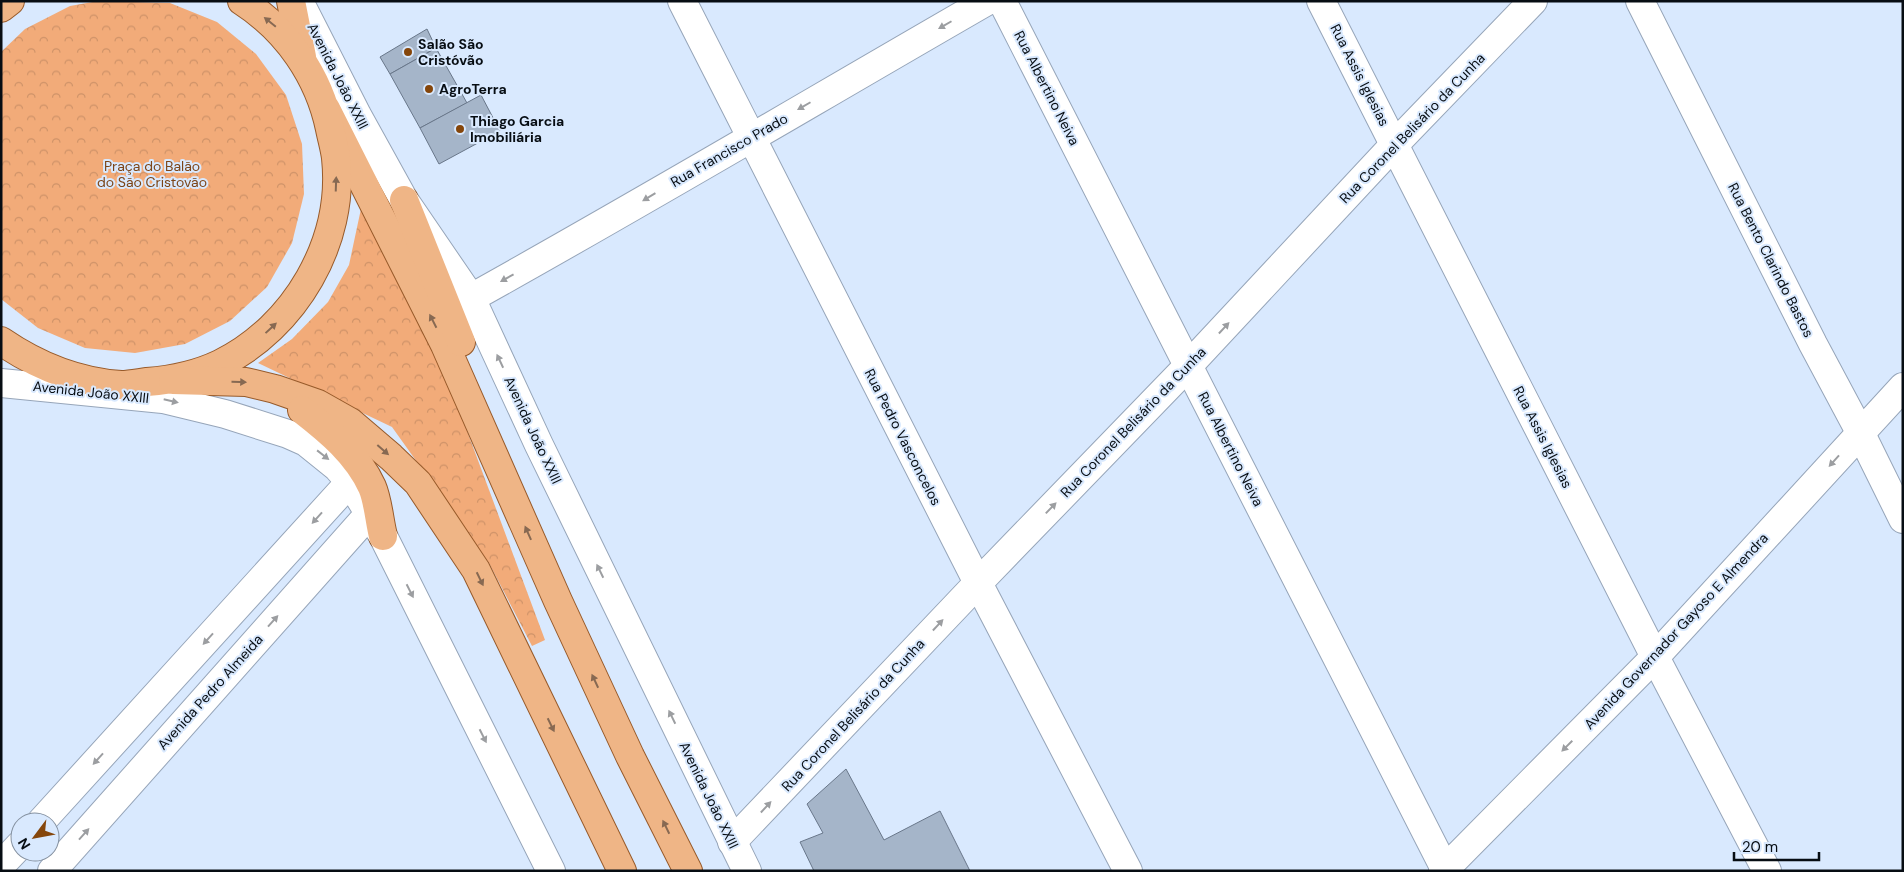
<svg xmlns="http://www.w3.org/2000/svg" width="1904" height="872" viewBox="0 0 1904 872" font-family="'DM Sans',sans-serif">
  <defs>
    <pattern id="forest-crowns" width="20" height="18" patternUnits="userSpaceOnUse" patternTransform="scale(1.25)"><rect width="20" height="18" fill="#f2ab79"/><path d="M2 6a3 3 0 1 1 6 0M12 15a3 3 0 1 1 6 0" fill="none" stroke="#ce9268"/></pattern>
  </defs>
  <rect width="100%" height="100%" fill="#d9e9fe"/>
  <g fill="url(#forest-crowns)">
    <polygon points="98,1 170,3 217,22 256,54 286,95 302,144 304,194 292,243 267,287 230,321 185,344 135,353 85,348 38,328 1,299 1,52 25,29 70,6"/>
    <polygon points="362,204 435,345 545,640 532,646 489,563 392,427 258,363 292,339 328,302 349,265"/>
  </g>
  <g fill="#a5b5c9" stroke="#69778a">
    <polygon points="427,29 436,48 390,74 380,57"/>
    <polygon points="436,48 467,103 420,128 390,74"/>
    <polygon points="481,95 500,131 439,164 420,128"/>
    <polygon points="846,769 884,840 940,811 970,871 814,871 800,842 823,833 807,804"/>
  </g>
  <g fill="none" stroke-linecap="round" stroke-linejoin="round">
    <defs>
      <g id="minor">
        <polyline points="682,1 978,583 1128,871"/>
        <polyline points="1002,1 1446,871"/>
        <polyline points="1321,1 1655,657 1767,871"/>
        <polyline points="1640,1 1813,344 1860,432 1903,519"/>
      </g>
      <g id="tertiary">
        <polyline points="299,1 357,115 404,200 471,298 539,445 747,871"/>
        <path d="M471,298C644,202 815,100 987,1"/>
        <polyline points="1,383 163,399 225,414 288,434 306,442 337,467 350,482 383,536 551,871"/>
        <polyline points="41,822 350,482"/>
        <polyline points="732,842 978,583 1189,365 1395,144 1533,1"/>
        <polyline points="1,865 20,845"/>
        <polyline points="52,871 369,514"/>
      </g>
      <polyline id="secondary" points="1443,871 1655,657 1903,387"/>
      <g id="primary">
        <polyline points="291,1 302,57"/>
        <polyline points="1,8 10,1"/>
        <polyline points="326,109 445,345 558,601 630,756 688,871"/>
        <polyline points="404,200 461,342"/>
        <path d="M1,341C36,365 78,382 121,385C129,385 139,383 147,382C173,380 197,375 220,364C295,327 345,242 336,158C335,149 332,139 330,129C319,76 287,30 242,1"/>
        <polyline points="173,380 246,382 275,389 318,404 350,422 391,457 418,483 476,570 622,871"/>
        <path d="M302,410C329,431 357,454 372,487C378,501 379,520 383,536"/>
      </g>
    </defs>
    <use href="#minor" stroke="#96a5b9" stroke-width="30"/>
    <use href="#tertiary" stroke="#96a5b9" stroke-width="30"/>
    <use href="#secondary" stroke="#96a5b9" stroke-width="30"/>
    <use href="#primary" stroke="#975a2a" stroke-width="30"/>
    <use href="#minor" stroke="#fff" stroke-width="28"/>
    <use href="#tertiary" stroke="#fff" stroke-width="28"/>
    <use href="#secondary" stroke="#fff" stroke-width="28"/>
    <use href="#primary" stroke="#efb586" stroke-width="28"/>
  </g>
  <defs><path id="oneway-solid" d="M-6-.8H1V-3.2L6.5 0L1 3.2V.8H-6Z" transform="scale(1.25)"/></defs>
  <g fill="#876952">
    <use href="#oneway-solid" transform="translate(270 22) rotate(-141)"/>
    <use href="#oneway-solid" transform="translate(336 184) rotate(-88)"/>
    <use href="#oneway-solid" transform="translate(433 321) rotate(-117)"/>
    <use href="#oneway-solid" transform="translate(271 328) rotate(-43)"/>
    <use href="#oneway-solid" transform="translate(239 382) rotate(2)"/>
    <use href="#oneway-solid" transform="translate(383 450) rotate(41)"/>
    <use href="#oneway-solid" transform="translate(528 533) rotate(-114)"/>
    <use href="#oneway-solid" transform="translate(480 579) rotate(64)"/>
    <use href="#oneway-solid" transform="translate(595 681) rotate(-115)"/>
    <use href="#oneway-solid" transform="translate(551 725) rotate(64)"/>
    <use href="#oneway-solid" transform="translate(666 827) rotate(-116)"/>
  </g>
  <g fill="#9c9ea1">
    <use href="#oneway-solid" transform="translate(945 25) rotate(150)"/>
    <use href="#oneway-solid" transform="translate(804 106) rotate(150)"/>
    <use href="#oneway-solid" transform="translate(649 197) rotate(149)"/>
    <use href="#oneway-solid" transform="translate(507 278) rotate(151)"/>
    <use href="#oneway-solid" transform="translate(1224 328) rotate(-47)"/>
    <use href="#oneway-solid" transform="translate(500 361) rotate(-115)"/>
    <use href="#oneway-solid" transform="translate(171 401) rotate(13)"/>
    <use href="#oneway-solid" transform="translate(323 455) rotate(38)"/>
    <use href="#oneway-solid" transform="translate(1834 461) rotate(132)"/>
    <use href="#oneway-solid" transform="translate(1051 508) rotate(-46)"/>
    <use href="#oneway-solid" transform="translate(317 518) rotate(132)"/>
    <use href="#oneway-solid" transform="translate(600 571) rotate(-116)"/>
    <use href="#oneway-solid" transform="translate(410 591) rotate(63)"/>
    <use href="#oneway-solid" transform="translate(273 621) rotate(-48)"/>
    <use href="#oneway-solid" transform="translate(938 625) rotate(-47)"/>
    <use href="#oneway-solid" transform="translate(208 639) rotate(132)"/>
    <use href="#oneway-solid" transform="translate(672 717) rotate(-116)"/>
    <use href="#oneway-solid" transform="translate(483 736) rotate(63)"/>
    <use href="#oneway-solid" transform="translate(1567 746) rotate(135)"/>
    <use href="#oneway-solid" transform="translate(98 759) rotate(132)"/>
    <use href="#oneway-solid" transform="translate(766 807) rotate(-47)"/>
    <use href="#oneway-solid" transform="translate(84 834) rotate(-48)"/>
  </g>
  <g fill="#85460b" stroke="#d9e9fe" stroke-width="2">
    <circle cx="408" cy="52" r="5"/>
    <circle cx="429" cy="89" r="5"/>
    <circle cx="460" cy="129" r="5"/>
  </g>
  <g text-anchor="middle" stroke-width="4" stroke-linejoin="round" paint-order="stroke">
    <g font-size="14" font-weight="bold" fill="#070d13" stroke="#d9e9fe" text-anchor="start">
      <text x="418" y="49">Salão São<tspan x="418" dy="16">Cristóvão</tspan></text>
      <text x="439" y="94">AgroTerra</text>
      <text x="470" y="126">Thiago Garcia<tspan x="470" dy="16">Imobiliária</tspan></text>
    </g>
    <g font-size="14" fill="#070d13" stroke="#d9e9fe">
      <text transform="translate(1360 75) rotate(63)" y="5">Rua Assis Iglesias</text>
      <text transform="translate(338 76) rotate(63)" y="5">Avenida João XXIII</text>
      <text transform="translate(1047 88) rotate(63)" y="5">Rua Albertino Neiva</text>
      <text transform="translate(1412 128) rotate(-46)" y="5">Rua Coronel Belisário da Cunha</text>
      <text transform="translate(729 150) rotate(-30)" y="5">Rua Francisco Prado</text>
      <text transform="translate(1771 260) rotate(63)" y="5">Rua Bento Clarindo Bastos</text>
      <text transform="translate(91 392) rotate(6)" y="5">Avenida João XXIII</text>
      <text transform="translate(1133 422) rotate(-46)" y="5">Rua Coronel Belisário da Cunha</text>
      <text transform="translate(533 430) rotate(65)" y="5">Avenida João XXIII</text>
      <text transform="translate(903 437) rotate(63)" y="5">Rua Pedro Vasconcelos</text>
      <text transform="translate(1543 437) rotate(63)" y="5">Rua Assis Iglesias</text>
      <text transform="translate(1231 449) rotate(63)" y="5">Rua Albertino Neiva</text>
      <text transform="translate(1676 631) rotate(-47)" y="5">Avenida Governador Gayoso E Almendra</text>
      <text transform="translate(210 692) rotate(-48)" y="5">Avenida Pedro Almeida</text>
      <text transform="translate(853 715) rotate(-47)" y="5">Rua Coronel Belisário da Cunha</text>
      <text transform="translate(709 795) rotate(64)" y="5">Avenida João XXIII</text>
    </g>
    <g font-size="14" fill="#7c4518" stroke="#d9e9fe">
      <text x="152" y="171">Praça do Balão<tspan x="152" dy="16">do São Cristovão</tspan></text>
    </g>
  </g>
  <rect width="1904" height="872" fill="none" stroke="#070d13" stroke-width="5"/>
  <g transform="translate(35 837) rotate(238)"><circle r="24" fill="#d9e9fe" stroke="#8591a0"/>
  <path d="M0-4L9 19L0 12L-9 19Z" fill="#85460b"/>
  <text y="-8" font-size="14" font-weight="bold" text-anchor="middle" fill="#070d13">N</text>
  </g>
  <path d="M1734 852v8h85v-8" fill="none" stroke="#070d13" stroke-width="2.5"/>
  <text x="1742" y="852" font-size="15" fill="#070d13" stroke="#d9e9fe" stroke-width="4" paint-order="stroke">20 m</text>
</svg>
